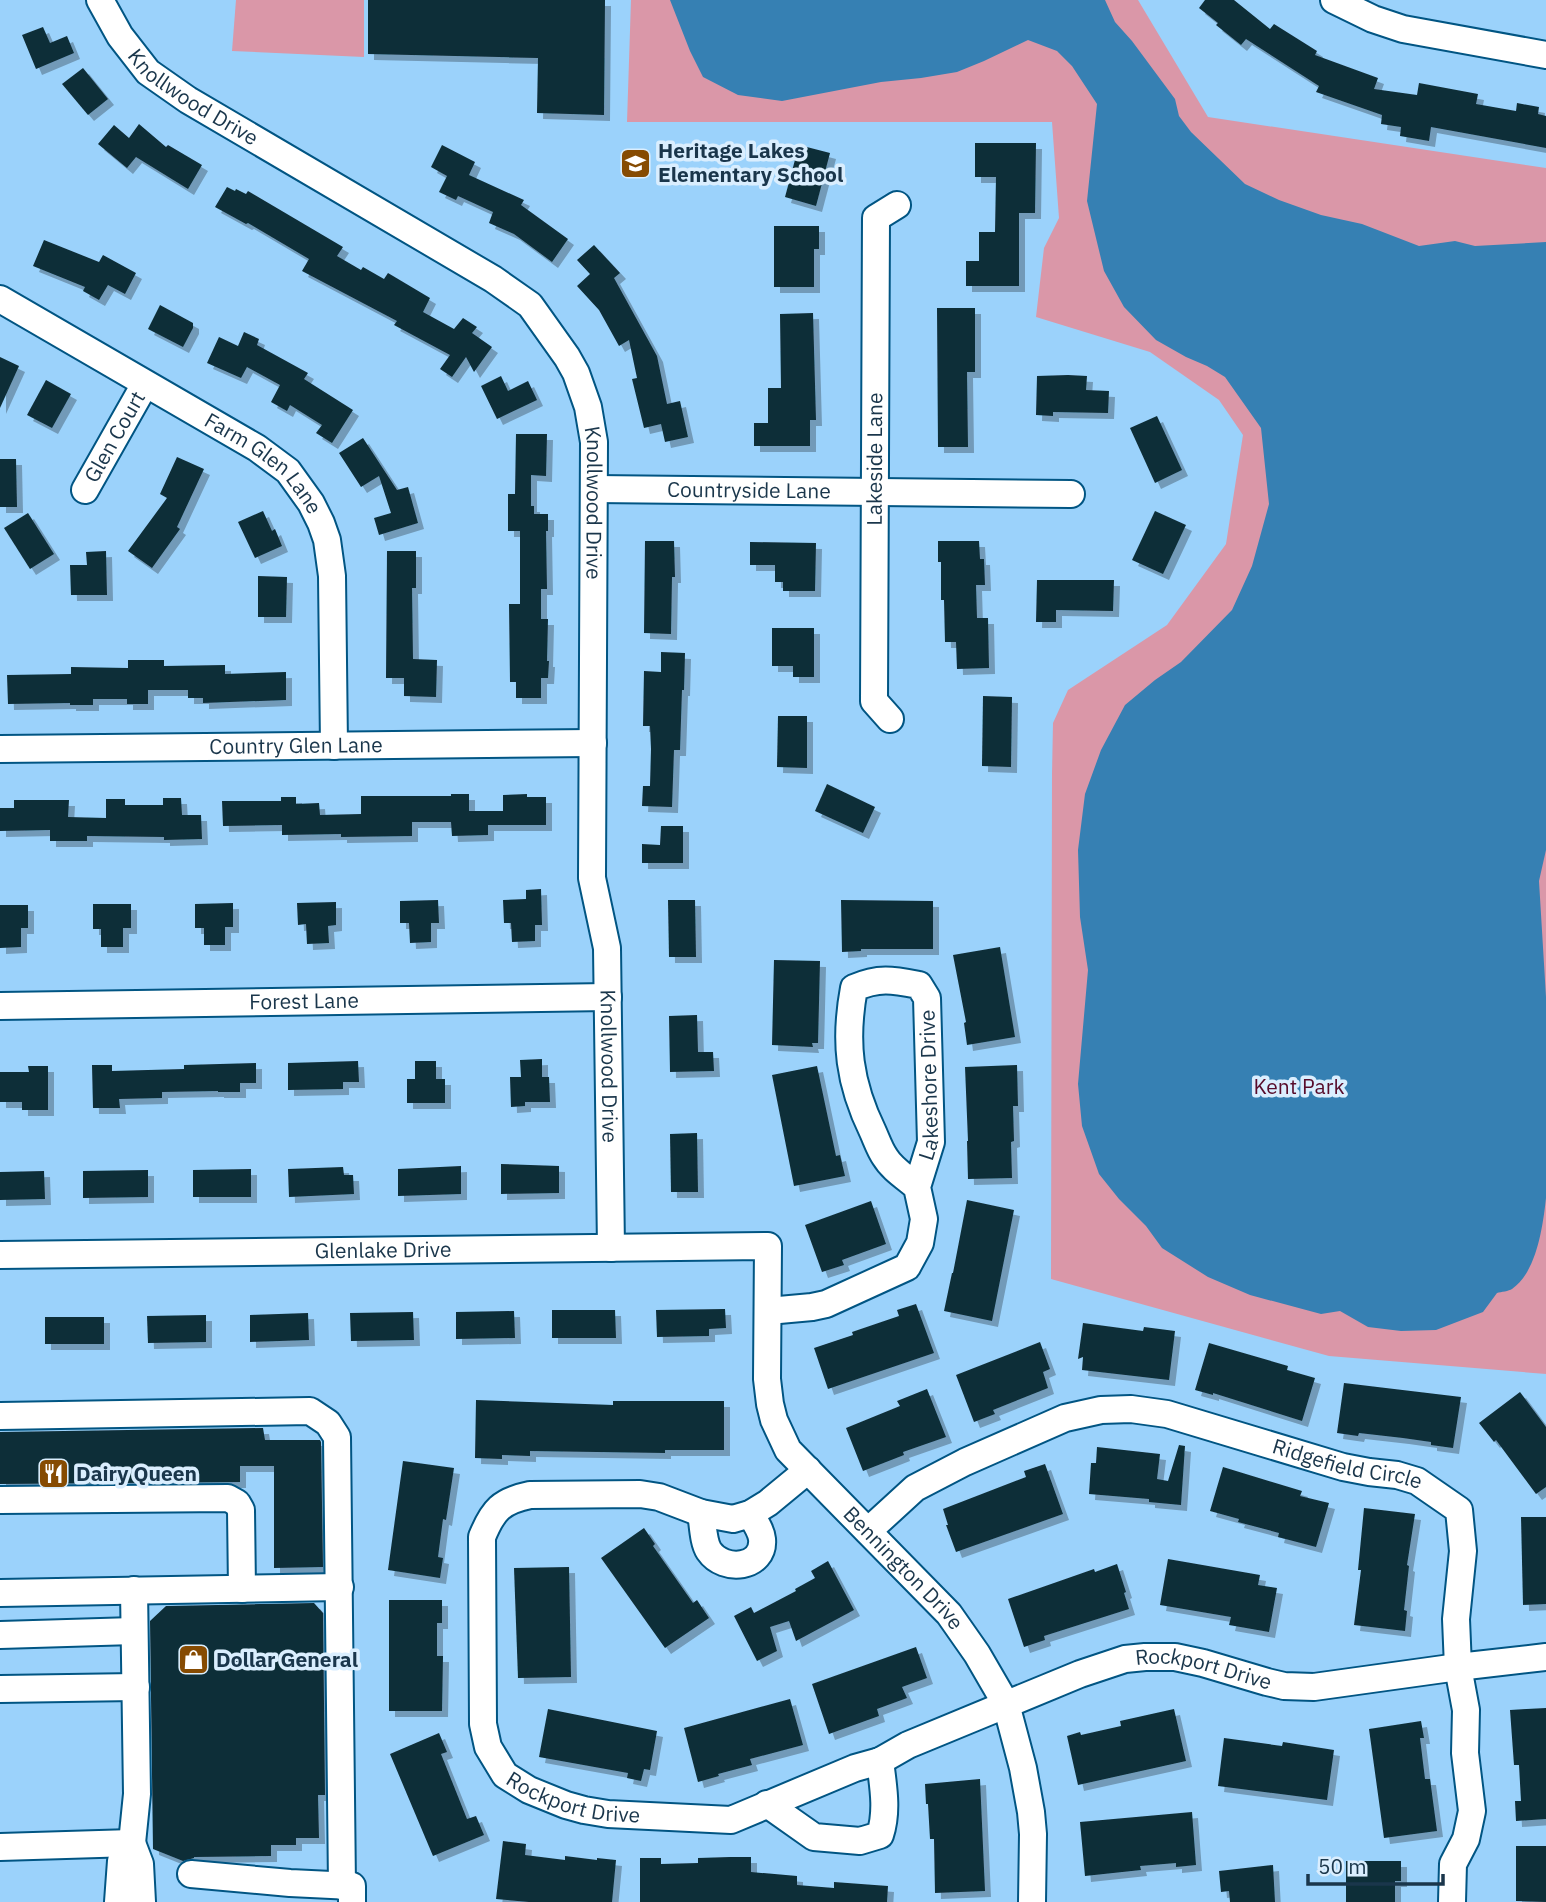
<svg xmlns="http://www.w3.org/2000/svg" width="1546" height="1902" viewBox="0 0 1546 1902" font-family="'IBM Plex Sans',sans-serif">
  <defs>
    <filter id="shadow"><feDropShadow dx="6" dy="6" stdDeviation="0" flood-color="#0004"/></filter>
  </defs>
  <rect width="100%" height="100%" fill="#9bd2fb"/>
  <g fill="#da97a8">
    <polygon points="236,0 364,0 364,57 232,51"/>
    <polygon points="631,0 1138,0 1208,117 1546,168 1546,1374 1329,1356 1051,1279 1052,774 1053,723 1068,690 1167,625 1226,544 1243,435 1219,400 1150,352 1036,317 1044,248 1059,218 1052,122 627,122"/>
  </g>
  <path fill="#3680b3" d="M670,0H1105L1115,22L1132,41L1175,99L1179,116L1191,132L1245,184L1279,200L1321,215L1362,224L1419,246L1455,241L1475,246L1546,242V850L1539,881L1546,997V1198C1543,1225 1537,1272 1512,1289C1509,1291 1501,1292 1497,1293L1483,1312L1436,1330L1401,1331L1368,1327L1340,1311L1321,1314L1250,1295L1208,1277L1162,1248L1146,1226L1119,1199L1099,1174L1082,1126L1078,1084L1088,970L1080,917L1078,850L1085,794L1101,750L1125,705L1155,680L1181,662L1232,610L1252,566L1269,504L1261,428L1225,377L1207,366L1186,357L1156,340L1124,307L1104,271L1087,201L1097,104L1072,66L1057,51L1028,40L984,61L957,72L921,78L881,82L782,101L738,95L703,77L690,51Z"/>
  <g fill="#0e2d37" filter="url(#shadow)">
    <polygon points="368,0 605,0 604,115 537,113 538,58 368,54"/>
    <polygon points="1205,0 1234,0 1270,29 1274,24 1317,51 1315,55 1378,78 1374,89 1417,95 1419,83 1478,94 1476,104 1516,111 1517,103 1539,107 1538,114 1546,116 1546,148 1431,127 1429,141 1400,136 1401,127 1381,124 1382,115 1316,92 1319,86 1246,39 1241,45 1216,25 1218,23 1199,8"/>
    <polygon points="43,27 50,43 67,36 74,53 36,69 22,35"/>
    <polygon points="83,68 108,99 88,115 62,84"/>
    <polygon points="139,124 166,147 168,145 202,165 188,189 136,157 127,168 98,144 114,125 129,138"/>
    <polygon points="975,143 1036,143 1035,213 1019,213 1019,286 966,286 966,261 979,261 979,232 995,232 996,177 975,177"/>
    <polygon points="442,145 475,162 469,175 524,200 521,205 568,239 552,262 514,234 489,223 493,212 458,196 456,200 439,192 447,176 431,167"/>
    <polygon points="799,145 830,153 816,206 785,197"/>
    <polygon points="227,187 235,191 236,189 246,194 248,191 343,247 337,256 361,270 363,267 384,279 388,273 430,298 423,312 454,329 463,318 477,327 472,333 492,347 474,372 466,357 452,377 440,369 450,355 394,325 397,321 302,271 309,259 248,223 246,224 215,207"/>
    <polygon points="774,226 819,226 819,249 814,249 814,287 774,287"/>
    <polygon points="44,240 99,262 103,255 136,273 125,294 108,285 99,300 83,291 85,287 33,266"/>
    <polygon points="594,245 620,273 614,278 657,356 667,404 680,401 688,437 665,442 661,424 644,428 632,379 637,378 629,340 619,346 599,310 577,286 590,274 577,260"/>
    <polygon points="160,305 193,323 193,328 183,347 148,329"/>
    <polygon points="937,308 975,308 975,372 967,372 968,447 938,447"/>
    <polygon points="813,313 816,420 810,420 810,446 754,446 754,423 768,423 768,388 781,388 780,314"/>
    <polygon points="244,332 259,339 257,345 308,373 304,379 353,410 332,443 316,433 322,425 290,405 287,411 271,402 280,385 247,367 241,378 207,363 219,337 238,346"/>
    <polygon points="0,357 19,366 0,408"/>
    <polygon points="1068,375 1087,376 1086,390 1109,391 1108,413 1053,412 1053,416 1036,415 1037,376"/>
    <polygon points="501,376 508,391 528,381 537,400 497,419 481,386"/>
    <polygon points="46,380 71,394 52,428 27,415"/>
    <polygon points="1157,416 1182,470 1155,483 1130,428"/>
    <polygon points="516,434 547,434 546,476 531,475 531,506 534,506 534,514 548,514 548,531 546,531 547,589 541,589 541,619 548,619 547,661 549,661 548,678 541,678 541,698 516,698 516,682 510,682 509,604 520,604 520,531 508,531 508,494 515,494"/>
    <polygon points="363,438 397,490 408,487 418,523 379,535 374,518 391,513 379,476 361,487 339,453"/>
    <polygon points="177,457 204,469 177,527 180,529 152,568 128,551 167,498 160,494"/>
    <polygon points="0,459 16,459 17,507 0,507"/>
    <polygon points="263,511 272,531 275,529 282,546 255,558 238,522"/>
    <polygon points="1155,511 1186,525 1163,574 1132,560"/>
    <polygon points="28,513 54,554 30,569 4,528"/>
    <polygon points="645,541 674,541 675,577 672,577 671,634 644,633"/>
    <polygon points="938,541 979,541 980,559 984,559 985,585 976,585 977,618 988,618 989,668 957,669 956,642 945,642 944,600 941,600 941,562 938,562"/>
    <polygon points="750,542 816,543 815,591 783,591 783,582 775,582 775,565 750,565"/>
    <polygon points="106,551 107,595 71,595 70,565 87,565 86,552"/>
    <polygon points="387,551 416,551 416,588 412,588 413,659 437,660 436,697 404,696 404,678 386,678"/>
    <polygon points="258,576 287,577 286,617 258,617"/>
    <polygon points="1037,580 1114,580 1113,611 1056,610 1056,622 1036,622"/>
    <polygon points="772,628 814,628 814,677 793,677 793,666 772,666"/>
    <polygon points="661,652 685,653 684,690 682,690 680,750 674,750 672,807 642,806 643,786 650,786 651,749 650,726 643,726 644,671 661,672"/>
    <polygon points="128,660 164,660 164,666 225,665 225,674 286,672 286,700 203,703 203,698 188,698 188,690 148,690 148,704 127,704 127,699 93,699 93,705 70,705 70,703 8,704 7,675 71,674 71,667 128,668"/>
    <polygon points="983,696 1012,697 1011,767 982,766"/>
    <polygon points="778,716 807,716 807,768 777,767"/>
    <polygon points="827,784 875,807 863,833 815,811"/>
    <polygon points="451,794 469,794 469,811 503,811 503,795 527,794 527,797 546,797 546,825 488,825 488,835 452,836 451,822 412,822 412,836 341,837 341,834 282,835 282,825 223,826 222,801 281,801 281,797 296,797 296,804 319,803 320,815 361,814 361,796 451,796"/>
    <polygon points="163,798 181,798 182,815 201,815 202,839 164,840 164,837 87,836 87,841 50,841 50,830 0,831 0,808 14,808 14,800 69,800 68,817 106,818 106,799 125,799 125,805 163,805"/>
    <polygon points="661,826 683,826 683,863 642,863 642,844 660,845"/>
    <polygon points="541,889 542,925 535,925 535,941 512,942 511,923 504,923 503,900 526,899 526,890"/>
    <polygon points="438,900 439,923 431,923 431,942 410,943 409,923 400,923 400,901"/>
    <polygon points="668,900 695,900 696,957 669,957"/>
    <polygon points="841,900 933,901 933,949 861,949 861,951 842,952"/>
    <polygon points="336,902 336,925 328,926 329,943 307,944 306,924 298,925 297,903"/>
    <polygon points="233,903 233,927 225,927 225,945 204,945 204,928 195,928 195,904"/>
    <polygon points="93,904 131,904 131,928 123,928 123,947 101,947 101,929 93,929"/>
    <polygon points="0,905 28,905 28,928 21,928 21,947 0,948"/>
    <polygon points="1000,947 1015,1037 967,1045 964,1023 966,1022 953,955"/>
    <polygon points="774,960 820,961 818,1043 812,1043 813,1047 772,1045"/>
    <polygon points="697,1015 698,1052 713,1052 714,1071 670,1072 669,1016"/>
    <polygon points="542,1059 542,1077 549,1077 550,1102 525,1102 525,1106 511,1107 510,1077 521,1077 520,1060"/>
    <polygon points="358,1061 359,1082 343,1082 343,1089 288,1090 288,1063"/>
    <polygon points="415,1061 436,1061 436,1079 445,1079 445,1103 407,1103 407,1079 415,1079"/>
    <polygon points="256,1063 256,1083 240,1083 240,1092 218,1092 218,1091 162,1092 162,1098 119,1099 120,1108 93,1108 92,1065 112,1065 112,1071 184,1069 184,1065"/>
    <polygon points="1017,1065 1018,1106 1013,1106 1014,1141 1011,1142 1012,1178 968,1179 967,1141 968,1141 965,1067"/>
    <polygon points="28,1066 48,1066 48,1110 22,1110 22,1102 0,1102 0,1072 29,1072"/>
    <polygon points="817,1066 836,1156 840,1155 845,1176 794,1186 772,1075"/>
    <polygon points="697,1133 698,1192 671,1192 670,1134"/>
    <polygon points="501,1164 559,1166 559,1193 501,1194"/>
    <polygon points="461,1166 461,1194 398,1196 398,1169"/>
    <polygon points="343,1167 344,1175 353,1175 354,1194 289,1197 288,1169"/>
    <polygon points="251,1169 251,1197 193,1197 193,1170"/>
    <polygon points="148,1170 148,1197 83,1198 83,1171"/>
    <polygon points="44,1171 45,1199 0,1200 0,1172"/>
    <polygon points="967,1200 1014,1210 992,1321 944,1311 952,1273 953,1273"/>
    <polygon points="871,1201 886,1244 842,1260 844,1265 822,1272 805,1225"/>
    <polygon points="916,1304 934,1353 828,1389 814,1348 853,1335 852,1332 899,1316 897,1310"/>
    <polygon points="725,1309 726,1328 709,1329 709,1336 657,1337 656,1310"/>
    <polygon points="552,1310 615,1310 616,1338 552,1338"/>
    <polygon points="514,1311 515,1338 456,1339 456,1312"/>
    <polygon points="413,1312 414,1340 351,1341 350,1313"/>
    <polygon points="308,1313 309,1340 250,1342 250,1315"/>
    <polygon points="206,1315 206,1342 148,1343 147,1316"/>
    <rect x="45" y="1317" width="59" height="27"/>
    <polygon points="1083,1323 1143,1331 1144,1327 1175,1331 1169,1380 1082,1370 1083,1357 1078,1359"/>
    <polygon points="1040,1342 1050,1369 1043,1372 1048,1388 993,1410 995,1414 974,1422 956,1375"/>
    <polygon points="1209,1343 1288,1366 1287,1370 1315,1378 1302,1421 1213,1393 1213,1395 1195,1390"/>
    <polygon points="1344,1383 1461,1397 1453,1448 1431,1445 1431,1442 1403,1438 1359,1433 1358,1436 1337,1433"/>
    <polygon points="927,1389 946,1437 903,1452 904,1455 863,1471 846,1428 900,1406 897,1401"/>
    <polygon points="1520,1392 1546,1427 1546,1487 1536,1494 1496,1440 1494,1442 1479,1423"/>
    <polygon points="476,1400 613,1405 613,1401 724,1401 724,1450 665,1450 665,1453 530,1451 530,1456 502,1455 502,1459 475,1458"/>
    <polygon points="263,1428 265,1440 320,1440 321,1442 323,1567 274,1568 274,1466 240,1466 240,1482 0,1484 0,1432"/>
    <polygon points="1179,1445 1185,1446 1181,1505 1149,1502 1149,1499 1089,1494 1091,1463 1096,1463 1097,1447 1160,1454 1157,1479 1168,1481"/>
    <polygon points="403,1461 454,1468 446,1520 443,1519 438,1557 443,1558 440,1578 388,1570"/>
    <polygon points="1045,1464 1063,1514 956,1552 946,1525 948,1525 943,1509 1026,1477 1024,1471"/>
    <polygon points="1223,1467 1302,1491 1300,1496 1329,1503 1316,1547 1278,1537 1279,1533 1238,1522 1239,1519 1210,1511"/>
    <polygon points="1364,1508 1415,1514 1407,1565 1409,1566 1404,1610 1407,1611 1405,1631 1354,1625 1361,1570 1358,1570"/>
    <polygon points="1521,1517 1546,1517 1546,1604 1523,1605"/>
    <polygon points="644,1528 655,1544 653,1546 693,1603 697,1600 709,1618 665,1648 601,1558"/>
    <polygon points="1168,1559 1260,1575 1258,1585 1277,1588 1269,1632 1229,1625 1231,1617 1160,1605"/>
    <polygon points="828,1561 854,1610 796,1641 789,1621 770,1627 777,1651 757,1661 734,1616 751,1607 754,1613 796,1591 795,1589 815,1578 811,1571"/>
    <polygon points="1117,1564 1126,1592 1124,1593 1129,1609 1044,1636 1045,1640 1024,1647 1008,1599 1094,1569 1095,1572"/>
    <polygon points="569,1567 571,1677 518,1678 514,1568"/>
    <polygon points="389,1600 442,1600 442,1623 437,1623 437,1656 443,1656 442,1711 389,1711"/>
    <polygon points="314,1603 323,1613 325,1795 318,1795 319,1838 296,1838 296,1845 271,1845 271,1856 194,1857 194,1858 183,1861 153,1849 150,1621 166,1606"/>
    <polygon points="916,1647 927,1678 902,1687 907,1698 877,1709 879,1716 829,1734 812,1684"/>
    <polygon points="790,1699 803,1745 750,1759 752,1765 718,1774 719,1776 698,1782 684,1728"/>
    <polygon points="1546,1708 1546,1819 1516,1821 1515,1801 1521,1801 1519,1765 1514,1765 1510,1710"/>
    <polygon points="548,1709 657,1731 650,1770 644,1769 641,1781 627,1778 628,1773 539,1757"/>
    <polygon points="1174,1709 1186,1761 1078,1785 1067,1736 1080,1732 1081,1735 1121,1726 1120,1721"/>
    <polygon points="1421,1721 1424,1738 1420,1738 1425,1779 1430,1779 1437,1831 1384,1838 1369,1729"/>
    <polygon points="439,1733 447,1752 441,1754 467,1819 476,1816 484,1835 433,1856 390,1754"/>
    <polygon points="1224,1738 1282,1746 1283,1742 1334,1750 1327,1800 1218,1786"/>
    <polygon points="980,1779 985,1891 935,1893 934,1839 930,1839 928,1804 926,1804 925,1784"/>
    <polygon points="1192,1812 1196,1865 1176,1867 1176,1863 1140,1866 1141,1870 1085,1876 1080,1822"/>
    <polygon points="503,1841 526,1844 525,1855 565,1860 565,1856 597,1860 597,1858 616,1860 612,1902 529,1902 496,1899"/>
    <polygon points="1516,1846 1546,1846 1546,1902 1516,1901"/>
    <polygon points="730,1857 751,1857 751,1872 797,1876 797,1885 834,1888 834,1882 888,1886 887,1902 640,1902 640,1858 661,1858 661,1864 698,1863 698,1858"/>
    <polygon points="1346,1861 1401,1861 1401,1881 1395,1881 1395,1902 1346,1902"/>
    <polygon points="1273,1865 1275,1902 1230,1902 1229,1891 1221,1892 1219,1871"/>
  </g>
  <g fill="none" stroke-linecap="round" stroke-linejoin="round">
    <defs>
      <g id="minor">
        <path id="s1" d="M100,0L120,36L148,72L188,100L493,279L530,305L567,357L576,373L588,407L594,442L592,878L607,948L611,1248"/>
        <polyline points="1334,0 1373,19 1403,29 1546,55"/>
        <path id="s2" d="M0,299L257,448L288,471L311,503L321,523L327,540L332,576L334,746"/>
        <path id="s3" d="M595,489L1071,494"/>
        <path id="s4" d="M85,490L145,384"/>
        <path id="s5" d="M890,719L874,701L876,218L897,205"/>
        <path id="s6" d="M0,749L593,743"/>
        <path id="s7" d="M0,1006L608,997"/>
        <path id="s8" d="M0,1255L768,1246L767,1379L770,1404L774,1420L788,1450L949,1614L977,1654L1006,1704L1023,1768L1031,1812L1033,1834L1032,1902"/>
        <path id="s9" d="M768,1311L812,1307L826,1304L907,1267L920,1243L924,1219L917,1187L931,1142L927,998L919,985C893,980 879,977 854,988C844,1042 849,1083 873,1132C877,1141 880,1150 885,1157C892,1169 907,1178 917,1187"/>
        <polyline points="0,1416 310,1411 328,1423 337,1437 342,1886"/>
        <path id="s10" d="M808,1470L768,1503L750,1514L733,1519L701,1513L659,1497L640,1494L530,1495C501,1501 493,1510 482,1537L483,1724L488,1747L505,1775L529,1790L566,1805L584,1810L608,1814L731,1820L855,1768L880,1761L908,1745L1080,1674L1125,1659L1145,1657H1175L1203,1663L1267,1682L1284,1686L1314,1687L1458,1667L1546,1657"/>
        <polyline points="0,1500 228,1498 237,1503 241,1510 242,1589"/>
        <path d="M701,1513C703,1524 703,1542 709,1551C724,1573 765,1568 762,1539C761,1530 755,1522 750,1514"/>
        <path id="s11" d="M868,1531L915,1488L965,1462L1065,1418L1101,1410L1131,1409L1167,1414L1343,1467L1369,1472L1397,1475L1417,1481L1459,1510L1463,1551L1456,1619L1458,1667L1466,1710L1465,1753L1472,1811L1466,1839L1453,1864L1452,1902"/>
        <polyline points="0,1593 340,1587"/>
        <polyline points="0,1635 134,1631"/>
        <polyline points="0,1689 136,1687"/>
        <path d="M767,1804L814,1837L860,1841L880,1835C888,1811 883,1785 880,1761"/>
        <polyline points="132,1843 140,1864 142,1902"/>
        <polyline points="0,1847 132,1843"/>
        <polyline points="191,1874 290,1883 352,1886 352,1902"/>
        <polyline points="118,1902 121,1861 132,1843 137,1794 134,1590"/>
      </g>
    </defs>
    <use href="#minor" stroke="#015583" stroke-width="30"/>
    <use href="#minor" stroke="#fff" stroke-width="26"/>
  </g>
  <defs>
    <symbol id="school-square" viewBox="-11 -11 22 22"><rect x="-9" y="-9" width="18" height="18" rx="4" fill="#864b02" stroke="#daeefe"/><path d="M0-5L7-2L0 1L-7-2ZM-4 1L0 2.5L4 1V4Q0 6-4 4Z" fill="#fff"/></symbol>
    <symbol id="restaurant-square" viewBox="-11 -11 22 22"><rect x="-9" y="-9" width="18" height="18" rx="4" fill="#864b02" stroke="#daeefe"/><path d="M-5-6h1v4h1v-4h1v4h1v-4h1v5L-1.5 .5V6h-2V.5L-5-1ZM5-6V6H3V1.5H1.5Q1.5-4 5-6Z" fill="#fff"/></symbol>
    <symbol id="shop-square" viewBox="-11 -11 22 22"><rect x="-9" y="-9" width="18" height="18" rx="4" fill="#864b02" stroke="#daeefe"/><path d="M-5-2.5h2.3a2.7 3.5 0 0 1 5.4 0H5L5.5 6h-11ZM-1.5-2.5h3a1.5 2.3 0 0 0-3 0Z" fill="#fff"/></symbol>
  </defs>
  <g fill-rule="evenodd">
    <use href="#school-square" x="618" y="146" width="35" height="35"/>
    <use href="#restaurant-square" x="36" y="1456" width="35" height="35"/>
    <use href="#shop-square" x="176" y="1642" width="35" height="35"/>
  </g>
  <g text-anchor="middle" stroke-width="7" stroke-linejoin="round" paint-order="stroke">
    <g font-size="21" fill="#1a364b" stroke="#daeefe">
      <text dy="7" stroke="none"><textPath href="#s1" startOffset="138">Knollwood Drive</textPath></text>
      <text dy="7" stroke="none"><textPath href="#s4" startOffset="61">Glen Court</textPath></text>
      <text dy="7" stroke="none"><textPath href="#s5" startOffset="266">Lakeside Lane</textPath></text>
      <text dy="7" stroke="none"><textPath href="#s2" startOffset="312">Farm Glen Lane</textPath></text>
      <text dy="7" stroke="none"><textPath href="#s3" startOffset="154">Countryside Lane</textPath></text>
      <text dy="7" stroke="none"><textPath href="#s1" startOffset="749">Knollwood Drive</textPath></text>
      <text dy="7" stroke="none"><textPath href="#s6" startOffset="296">Country Glen Lane</textPath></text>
      <text dy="7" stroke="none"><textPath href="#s7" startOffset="304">Forest Lane</textPath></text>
      <text dy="7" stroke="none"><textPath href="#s1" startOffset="1314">Knollwood Drive</textPath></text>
      <text dy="7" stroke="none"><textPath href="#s9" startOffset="336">Lakeshore Drive</textPath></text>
      <text dy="7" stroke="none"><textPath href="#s8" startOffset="383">Glenlake Drive</textPath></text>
      <text dy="7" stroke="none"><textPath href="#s11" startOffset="520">Ridgefield Circle</textPath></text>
      <text dy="7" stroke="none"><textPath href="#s8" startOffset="1141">Bennington Drive</textPath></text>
      <text dy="7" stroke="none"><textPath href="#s10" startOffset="1349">Rockport Drive</textPath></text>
      <text dy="7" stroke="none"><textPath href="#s10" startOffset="682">Rockport Drive</textPath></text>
    </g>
    <g font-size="21" font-weight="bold" fill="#1a364b" stroke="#daeefe" text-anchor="start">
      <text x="658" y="158">Heritage Lakes<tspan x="658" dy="24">Elementary School</tspan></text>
      <text x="76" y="1481">Dairy Queen</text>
      <text x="216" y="1667">Dollar General</text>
    </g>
    <g font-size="21" fill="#580c2b" stroke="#daeefe">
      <text x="1299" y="1094">Kent Park</text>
    </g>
  </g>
  <path d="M1308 1874v10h135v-10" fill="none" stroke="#1a364b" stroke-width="3.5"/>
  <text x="1318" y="1874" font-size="21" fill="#1a364b" stroke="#daeefe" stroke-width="5" paint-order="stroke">50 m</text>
</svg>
